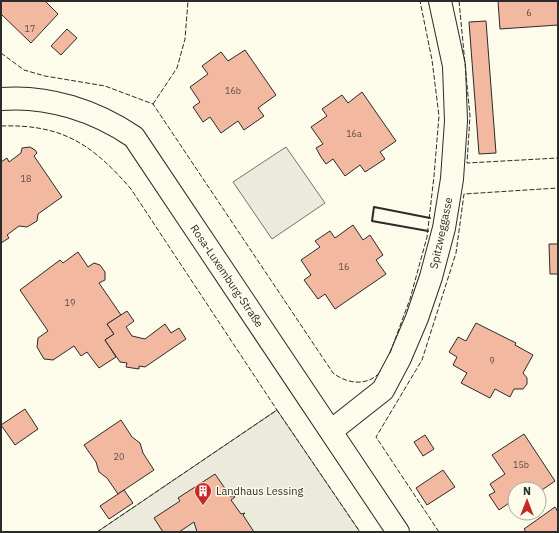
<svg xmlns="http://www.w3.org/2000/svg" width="559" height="533" viewBox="0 0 559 533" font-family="'IBM Plex Sans',sans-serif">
  <rect width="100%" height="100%" fill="#fdfbea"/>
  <polygon fill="#ecebdb" stroke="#74746e" points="277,410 360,532 97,532"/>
  <polygon fill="#eceadb" stroke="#74746e" points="286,147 325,203 272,239 233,182"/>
  <g fill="#f2b8a0" stroke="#2b2b2b">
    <polygon points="1,1 45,1 58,14 31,43 1,14"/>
    <polygon points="498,1 558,1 558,25 500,29"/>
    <polygon points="486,21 496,153 479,154 469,22"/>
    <polygon points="67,29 77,38 61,55 51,46"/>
    <polygon points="245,50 276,95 258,108 264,116 244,130 238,121 221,133 210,117 203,122 193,107 200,102 190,87 208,74 202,66 221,52 228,61"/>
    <polygon points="362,92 396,141 380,152 385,159 365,172 360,165 345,176 333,159 326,164 321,157 316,148 323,144 311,127 327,116 322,109 342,95 348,103"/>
    <polygon points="30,147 35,150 37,153 34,156 62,197 38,214 37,221 27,227 19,226 7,235 9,238 1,243 1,162 7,158 9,162 21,153 22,148"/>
    <polygon points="353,225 363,240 370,235 383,255 376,260 386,274 335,309 325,294 318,299 304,280 311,275 301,260 320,247 315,241 330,231 335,238"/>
    <polygon points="549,244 558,244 558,274 550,274"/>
    <polygon points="78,252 88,267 94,263 100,265 105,272 105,280 99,283 121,315 107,324 114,334 105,340 116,357 99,368 87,352 81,356 74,346 53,360 44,359 37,347 38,338 48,331 20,290 60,260 63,263"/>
    <polygon points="127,311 134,321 126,327 132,336 145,339 165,324 171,333 179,328 186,339 145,367 139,366 139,369 126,367 127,363 120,362 105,340 114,334 107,324"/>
    <polygon points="476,323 516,343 515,345 533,355 523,373 527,378 527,384 523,389 514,389 510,397 495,389 490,398 461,383 467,373 453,365 457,357 449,352 458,337 466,341"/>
    <polygon points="25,409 38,429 15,445 1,425"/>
    <polygon points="121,420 132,437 140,443 143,453 154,470 118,494 107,478 99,472 96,462 84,445"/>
    <polygon points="524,434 555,481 539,492 539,489 537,489 534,486 529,489 515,489 515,499 499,510 489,495 495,492 490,484 505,474 492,455"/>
    <polygon points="425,435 434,449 423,456 414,442"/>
    <polygon points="443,470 455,487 427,505 416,488"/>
    <polygon points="215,474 231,497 234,496 235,497 231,500 241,514 245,513 243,515 254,532 197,532 194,522 179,532 163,532 154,518 180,501 178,498"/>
    <polygon points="124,490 133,503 109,519 100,506"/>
    <polygon points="555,507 558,512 558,532 526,532 524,529"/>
  </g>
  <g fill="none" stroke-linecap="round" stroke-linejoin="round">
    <defs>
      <g id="minor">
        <path d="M1,99C48,95 96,111 134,137L398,532"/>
        <polyline points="331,431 383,390 400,358 417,318 431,277 444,228 452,179 456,121 454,66 440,1"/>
      </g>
    </defs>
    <use href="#minor" stroke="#2b2b2b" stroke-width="24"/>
    <use href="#minor" stroke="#fdfbea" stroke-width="22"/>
    <g stroke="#2b2b2b" stroke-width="1" stroke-dasharray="5 2" stroke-linecap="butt">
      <polyline points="459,1 470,116 467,163 558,158"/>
      <path d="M1,53L24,70L45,76L105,86L153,104L333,373C347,384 368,387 381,371"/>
      <polyline points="153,104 177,68 185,39 188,1"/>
      <path d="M1,126C62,124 92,144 131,189L277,410"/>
      <polyline points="390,353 410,299 427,237 434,176 439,116 432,60 420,1"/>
      <polyline points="97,532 277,410 360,532"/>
      <polyline points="439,532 376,437 422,360 456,253 464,194 558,188"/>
    </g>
    <polyline stroke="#2b2b2b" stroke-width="2" points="428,231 372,221 374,207 430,218"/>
  </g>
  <defs>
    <symbol id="building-pin" viewBox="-11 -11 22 30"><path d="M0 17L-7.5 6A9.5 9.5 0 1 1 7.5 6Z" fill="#c62828" stroke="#fdfbea"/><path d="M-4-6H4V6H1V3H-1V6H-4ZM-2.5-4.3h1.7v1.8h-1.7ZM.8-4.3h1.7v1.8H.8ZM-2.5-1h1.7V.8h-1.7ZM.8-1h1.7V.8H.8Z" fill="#fff"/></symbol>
  </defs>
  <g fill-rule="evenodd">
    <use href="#building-pin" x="193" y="481" width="20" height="27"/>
  </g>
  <g text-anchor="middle" stroke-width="3" stroke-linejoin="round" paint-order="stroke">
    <g font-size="9" fill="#5d4e48">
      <text x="529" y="16">6</text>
      <text x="30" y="32">17</text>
      <text x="233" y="94">16b</text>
      <text x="354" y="137">16a</text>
      <text x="26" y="182">18</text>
      <text x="344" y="270">16</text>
      <text x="70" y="306">19</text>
      <text x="492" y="364">9</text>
      <text x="119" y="460">20</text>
      <text x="521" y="468">15b</text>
    </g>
    <g font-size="11" fill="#2b2b2b" stroke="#fdfbea">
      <text transform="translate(441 233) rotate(-78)" y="4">Spitzweggasse</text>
      <text transform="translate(227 276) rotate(56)" y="4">Rosa-Luxemburg-Straße</text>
    </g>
    <g font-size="11" fill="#2b2b2b" stroke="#fdfbea" text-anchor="start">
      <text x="216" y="495">Landhaus Lessing</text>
    </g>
  </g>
  <rect width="559" height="533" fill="none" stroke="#2b2b2b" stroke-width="4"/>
  <g transform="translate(527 501)"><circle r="19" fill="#fdfbea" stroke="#a9a89e"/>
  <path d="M0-3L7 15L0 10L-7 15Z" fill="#c62828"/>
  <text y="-6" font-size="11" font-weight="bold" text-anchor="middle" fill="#2b2b2b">N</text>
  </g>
</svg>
